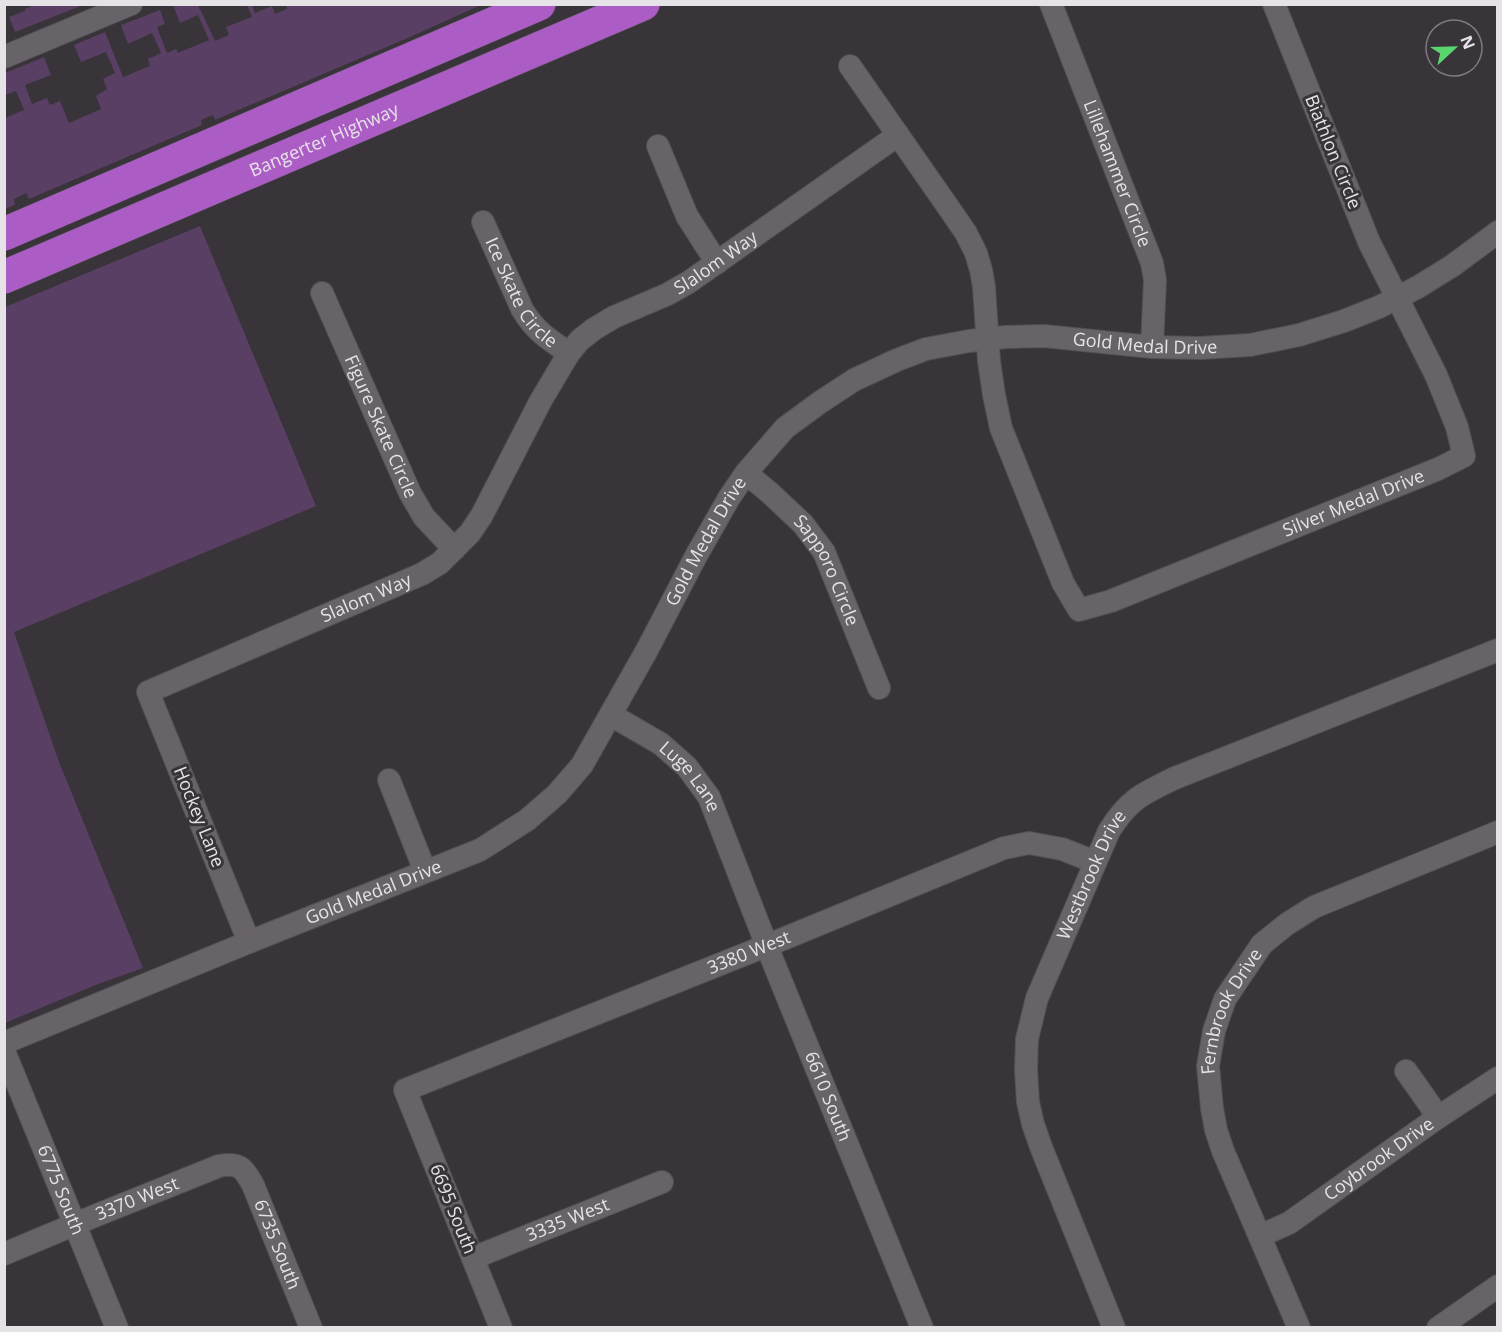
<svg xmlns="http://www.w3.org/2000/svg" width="1502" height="1332" viewBox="0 0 1502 1332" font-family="'Open Sans',sans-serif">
  <rect width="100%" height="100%" fill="#38343a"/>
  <g fill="#593f63">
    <polygon points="34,5 83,5 15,32 9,17 25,11 25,9"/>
    <polygon points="173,5 198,5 215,41 229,35 226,27 252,17 247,5 252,5 255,13 272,6 275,14 287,9 286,5 481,5 410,37 215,120 213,115 201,120 202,125 29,199 26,193 14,199 15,205 5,209 5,118 24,110 16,91 5,95 5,73 44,57 51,75 25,85 32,104 47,98 50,105 60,101 69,123 101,109 96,96 107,89 103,79 115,73 106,52 81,62 74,45 105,32 123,77 150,66 148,59 161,53 152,33 128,44 121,25 160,10 165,24 157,27 167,53 176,49 178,53 209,40 198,15 180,23"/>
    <polygon points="200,226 316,506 14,632 59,762 143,968 98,984 5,1023 5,307"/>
  </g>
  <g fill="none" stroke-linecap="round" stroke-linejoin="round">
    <defs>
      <g id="minor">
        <path id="s1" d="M1051,4L1152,263L1155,280L1152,347"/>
        <polyline points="4,57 131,4"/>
        <path id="s2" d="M850,66L953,214L966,233L976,253L981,270L984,287L989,361L994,395L1001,428L1063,583L1079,610L1111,601L1438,469L1464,456L1457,427L1436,375L1369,242L1274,4"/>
        <polyline points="658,146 687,216 717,263"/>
        <path id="s3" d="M483,222L522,309C535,331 548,339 569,353"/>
        <path id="s4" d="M322,293L410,493L424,517L454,549"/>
        <path id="s5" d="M746,473L770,493L803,524L824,552L879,688"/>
        <path id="s6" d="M611,715L661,744L687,767L709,797L772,959L922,1328"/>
        <polyline points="389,780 425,871"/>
        <path id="s7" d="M249,942L148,692L422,574L440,563L470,533L482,515L540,402L569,353L580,340L594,329L614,317L668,294L689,282L898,135"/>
        <path id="s8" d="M4,1043L249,942L480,850L527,820L557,794L582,765L647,650L696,556L729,498L746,473L785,428L819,403L854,380L897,360L926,349L969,341L1006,337L1044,336L1152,347L1200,348L1250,345L1299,335L1344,321L1379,307L1418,287L1452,266L1498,232"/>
        <path id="s9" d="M4,1051L117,1328"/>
        <polyline points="1406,1071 1430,1105 1437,1118"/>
        <path id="s10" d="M1260,1236L1289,1223L1437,1118L1498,1078"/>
        <path id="s11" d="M4,1254L97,1215L219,1166C239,1162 244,1168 253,1185L311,1328"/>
        <path id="s12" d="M473,1258L662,1182"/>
        <path id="s13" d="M501,1328L405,1090L788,937L1004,848L1029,843L1062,849L1095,862"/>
        <path id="s14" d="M1114,1328L1041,1147L1033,1124L1028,1102L1026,1070L1027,1039L1037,998L1109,831C1129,799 1142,794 1175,778L1498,650"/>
        <path id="s15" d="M1299,1328L1223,1151L1216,1130L1212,1108L1208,1066L1214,1031L1225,999L1262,944L1287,924L1314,907L1498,832"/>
        <polyline points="1438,1328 1498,1286"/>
      </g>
      <g id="highway">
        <polyline points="4,234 539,4"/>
        <path id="s16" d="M4,277L643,4"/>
      </g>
    </defs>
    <use href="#minor" stroke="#535054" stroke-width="24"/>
    <use href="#highway" stroke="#535054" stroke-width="34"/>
    <use href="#minor" stroke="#686369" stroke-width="22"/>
    <use href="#highway" stroke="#ab5dc5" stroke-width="33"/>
  </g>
  <g text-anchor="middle" stroke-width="6" stroke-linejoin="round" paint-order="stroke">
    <g font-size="18" fill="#e6e3e7" stroke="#38343a">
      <text dy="6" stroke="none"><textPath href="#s16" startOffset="348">Bangerter Highway</textPath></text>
      <text transform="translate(1333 152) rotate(68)" y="6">Biathlon Circle</text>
      <text dy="6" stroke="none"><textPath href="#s1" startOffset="182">Lillehammer Circle</textPath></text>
      <text dy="6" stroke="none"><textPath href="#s7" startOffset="1011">Slalom Way</textPath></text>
      <text dy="6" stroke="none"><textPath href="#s3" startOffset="81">Ice Skate Circle</textPath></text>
      <text dy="6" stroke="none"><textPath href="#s8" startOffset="1425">Gold Medal Drive</textPath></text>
      <text dy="6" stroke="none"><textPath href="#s4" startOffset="146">Figure Skate Circle</textPath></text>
      <text dy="6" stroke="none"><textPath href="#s2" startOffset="896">Silver Medal Drive</textPath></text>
      <text dy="6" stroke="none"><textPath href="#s8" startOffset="903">Gold Medal Drive</textPath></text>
      <text dy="6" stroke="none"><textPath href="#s5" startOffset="129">Sapporo Circle</textPath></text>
      <text dy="6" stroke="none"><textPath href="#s7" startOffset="507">Slalom Way</textPath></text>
      <text dy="6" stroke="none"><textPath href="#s6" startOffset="102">Luge Lane</textPath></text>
      <text transform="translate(199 817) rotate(68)" y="6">Hockey Lane</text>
      <text dy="6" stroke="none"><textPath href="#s14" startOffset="482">Westbrook Drive</textPath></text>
      <text dy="6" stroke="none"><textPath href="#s8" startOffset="399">Gold Medal Drive</textPath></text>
      <text dy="6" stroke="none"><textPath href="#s13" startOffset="627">3380 West</textPath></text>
      <text dy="6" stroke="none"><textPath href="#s15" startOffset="339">Fernbrook Drive</textPath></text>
      <text dy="6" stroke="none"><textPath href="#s6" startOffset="452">6610 South</textPath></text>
      <text dy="6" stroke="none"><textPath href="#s10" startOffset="142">Coybrook Drive</textPath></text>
      <text dy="6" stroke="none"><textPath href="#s9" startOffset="150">6775 South</textPath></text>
      <text dy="6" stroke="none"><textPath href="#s11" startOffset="144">3370 West</textPath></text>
      <text transform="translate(453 1209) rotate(68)" y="6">6695 South</text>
      <text dy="6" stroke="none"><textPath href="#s12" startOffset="102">3335 West</textPath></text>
      <text dy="6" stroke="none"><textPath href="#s11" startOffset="340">6735 South</textPath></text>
    </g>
  </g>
  <rect width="1502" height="1332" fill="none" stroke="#e6e3e7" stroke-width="12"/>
  <g transform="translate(1454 48) rotate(68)"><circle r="28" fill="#38343a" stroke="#7e7a7f" stroke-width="1.5"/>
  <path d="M0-4.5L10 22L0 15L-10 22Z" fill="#5ad56e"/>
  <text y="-9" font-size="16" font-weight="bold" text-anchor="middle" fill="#e6e3e7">N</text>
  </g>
</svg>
